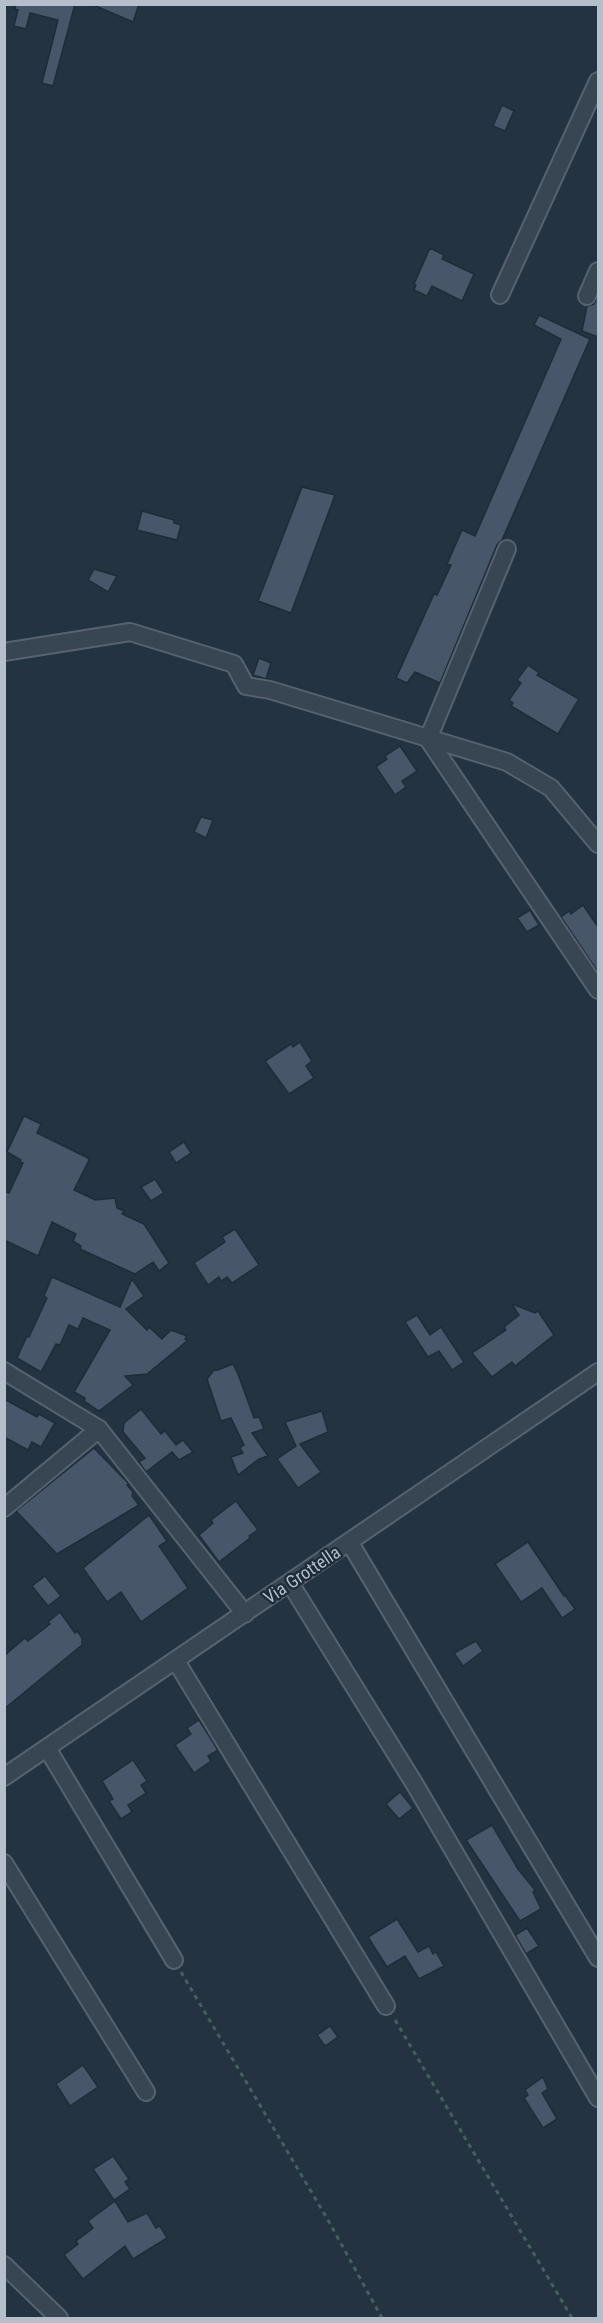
<svg xmlns="http://www.w3.org/2000/svg" width="603" height="2323" viewBox="0 0 603 2323" font-family="'Roboto Condensed',sans-serif">
  <rect width="100%" height="100%" fill="#233342"/>
  <g fill="#475769" stroke="#1f2c39" stroke-width="1.5">
    <polygon points="16,4 75,4 53,86 42,83 58,20 30,13 26,29 14,26 18,10 15,9"/>
    <polygon points="91,4 139,4 133,22"/>
    <polygon points="502,105 514,111 505,131 493,126"/>
    <polygon points="430,248 444,255 442,259 474,274 462,301 432,286 427,296 414,290 416,285 414,284"/>
    <polygon points="598,296 598,337 582,331 587,306 594,304"/>
    <polygon points="539,315 590,339 502,540 497,545 440,683 415,672 407,683 396,678 434,594 437,595 451,565 447,564 462,530 475,536 561,339 534,325"/>
    <polygon points="302,487 335,495 291,613 258,601"/>
    <polygon points="142,511 174,520 174,523 181,525 177,540 137,530"/>
    <polygon points="94,569 117,576 108,592 88,580"/>
    <polygon points="259,658 271,663 266,679 253,675"/>
    <polygon points="528,665 539,673 537,675 579,699 558,734 511,706 513,703 509,700 521,683 517,680"/>
    <polygon points="400,746 417,771 402,781 406,787 395,795 376,767 387,759 385,756"/>
    <polygon points="201,817 213,820 206,838 194,832"/>
    <polygon points="583,905 598,927 598,972 561,917 569,911 571,914"/>
    <polygon points="530,910 539,925 527,932 517,918"/>
    <polygon points="300,1042 312,1061 306,1066 314,1078 289,1094 265,1061 291,1044 293,1047"/>
    <polygon points="24,1116 41,1124 37,1133 88,1158 89,1160 74,1190 95,1200 115,1198 117,1208 124,1211 122,1214 144,1224 169,1263 159,1271 153,1262 135,1274 80,1249 81,1246 73,1241 76,1234 52,1222 38,1256 4,1240 4,1191 9,1193 23,1163 20,1162 21,1160 7,1152"/>
    <polygon points="184,1142 191,1153 176,1163 169,1152"/>
    <polygon points="155,1179 164,1193 151,1201 141,1187"/>
    <polygon points="235,1229 259,1265 232,1283 227,1277 221,1281 219,1277 208,1285 194,1263 225,1242 222,1237"/>
    <polygon points="52,1277 120,1307 132,1279 144,1296 126,1309 147,1330 149,1327 162,1339 171,1330 187,1336 185,1339 187,1341 147,1374 125,1376 133,1385 99,1411 84,1401 85,1398 74,1392 110,1330 83,1318 78,1329 69,1325 60,1345 56,1344 41,1372 17,1358 27,1336 29,1337 47,1298 44,1296"/>
    <polygon points="512,1304 535,1313 538,1311 554,1335 515,1366 512,1362 492,1377 472,1353 506,1330 504,1327 519,1315"/>
    <polygon points="417,1315 430,1335 441,1327 464,1362 452,1370 439,1351 428,1357 405,1322"/>
    <polygon points="233,1364 238,1374 254,1418 259,1417 264,1429 252,1433 268,1456 259,1459 238,1475 231,1457 243,1453 240,1448 244,1445 231,1418 221,1421 207,1379 214,1370 218,1370"/>
    <polygon points="4,1399 37,1417 39,1414 55,1423 41,1447 32,1442 28,1450 4,1437"/>
    <polygon points="141,1409 161,1434 165,1431 176,1445 183,1440 193,1452 179,1460 172,1452 146,1472 139,1462 145,1458 123,1432 124,1423"/>
    <polygon points="322,1411 328,1432 300,1444 321,1472 298,1488 277,1459 296,1446 285,1422"/>
    <polygon points="94,1448 129,1484 127,1485 133,1492 132,1496 139,1505 57,1554 16,1511"/>
    <polygon points="236,1501 258,1530 249,1536 250,1538 219,1562 199,1535 213,1523 211,1520"/>
    <polygon points="149,1515 167,1541 159,1546 188,1588 141,1622 121,1592 107,1602 83,1568"/>
    <polygon points="528,1542 564,1596 565,1595 575,1609 562,1618 542,1588 521,1602 495,1564"/>
    <polygon points="45,1576 61,1596 48,1606 32,1586"/>
    <polygon points="60,1612 75,1633 77,1631 82,1638 82,1645 4,1709 4,1656 25,1638 28,1641 50,1624 48,1622"/>
    <polygon points="476,1641 483,1651 463,1666 454,1653"/>
    <polygon points="199,1720 218,1750 208,1756 211,1761 194,1773 175,1745 191,1734 187,1728"/>
    <polygon points="133,1760 147,1781 141,1785 146,1793 128,1805 132,1812 121,1819 109,1801 113,1799 102,1781"/>
    <polygon points="400,1792 413,1808 399,1819 386,1804"/>
    <polygon points="492,1825 518,1869 535,1890 533,1892 541,1909 520,1921 466,1840"/>
    <polygon points="397,1919 418,1952 429,1946 433,1954 436,1952 444,1966 419,1979 405,1956 387,1967 368,1937"/>
    <polygon points="527,1928 539,1946 526,1954 515,1935"/>
    <polygon points="330,2026 338,2037 325,2046 317,2035"/>
    <polygon points="83,2065 98,2087 70,2106 56,2084"/>
    <polygon points="543,2077 548,2089 542,2093 557,2119 543,2128 524,2098 528,2095 525,2090"/>
    <polygon points="113,2156 129,2179 125,2182 130,2189 114,2200 93,2169"/>
    <polygon points="115,2201 128,2222 147,2213 156,2228 160,2226 167,2238 133,2259 125,2246 83,2279 64,2255 78,2244 76,2241 93,2228 88,2221"/>
  </g>
  <g fill="none" stroke-linecap="round" stroke-linejoin="round">
    <defs>
      <g id="minor">
        <polyline points="500,295 598,81"/>
        <polyline points="587,296 598,271"/>
        <polyline points="507,549 428,739 598,990"/>
        <polyline points="4,652 130,632 234,664 246,686 270,690 507,762 551,788 598,844"/>
        <polyline points="4,1371 99,1429 245,1614"/>
        <polyline points="4,1508 99,1429"/>
        <polyline points="350,1543 598,1958"/>
        <polyline points="290,1583 414,1783 598,2098"/>
        <polyline points="176,1661 386,2006"/>
        <polyline points="47,1748 174,1960"/>
        <polyline points="4,1777 598,1372"/>
        <polyline points="4,1863 146,2092"/>
        <polyline points="4,2265 59,2318"/>
      </g>
    </defs>
    <use href="#minor" stroke="#56626f" stroke-width="20"/>
    <g stroke="#445f60" stroke-width="3" stroke-dasharray="4.5 4.5" stroke-linecap="butt">
      <polyline points="181,1972 328,2220 382,2318"/>
      <polyline points="395,2020 572,2318"/>
    </g>
    <use href="#minor" stroke="#384552" stroke-width="16"/>
  </g>
  <g text-anchor="middle" stroke-width="4.5" stroke-linejoin="round" paint-order="stroke">
    <g font-size="18" fill="#b5bfcc" stroke="#1d2a37">
      <text transform="translate(302 1575) rotate(-34)" y="6">Via Grottella</text>
    </g>
  </g>
  <rect width="603" height="2323" fill="none" stroke="#b5bfcc" stroke-width="12"/>
</svg>
